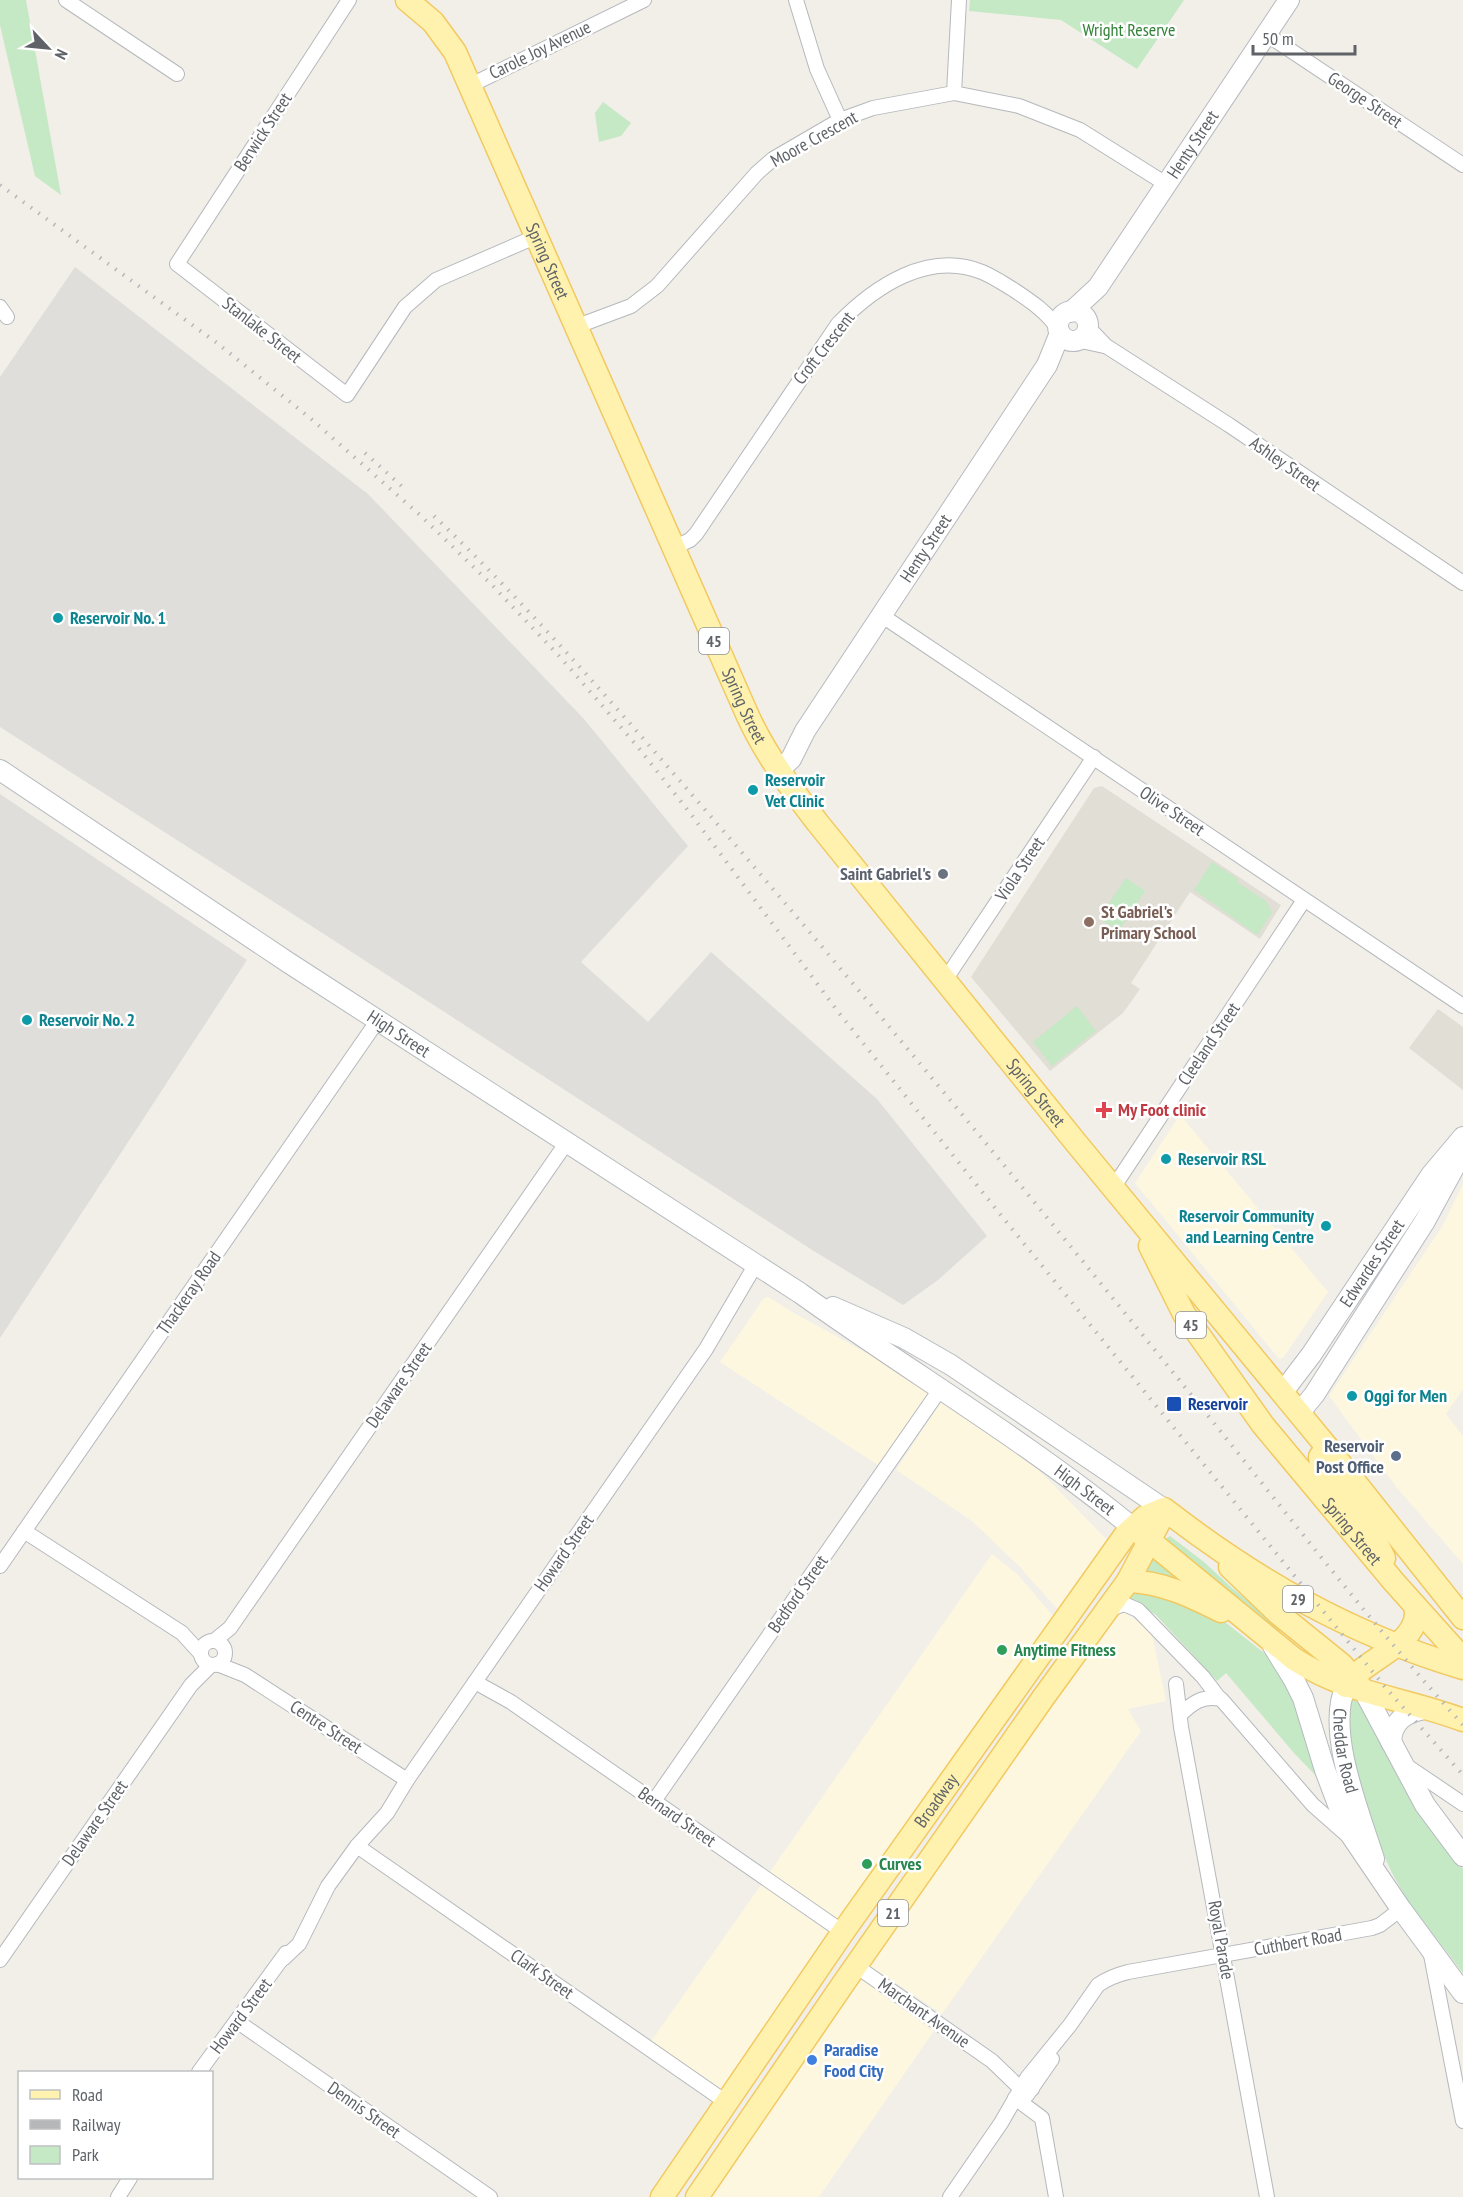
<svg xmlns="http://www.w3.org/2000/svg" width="1463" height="2197" viewBox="0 0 1463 2197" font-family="'PT Sans Narrow',sans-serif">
  <rect width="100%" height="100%" fill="#f1efe8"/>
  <g fill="#fef7e0">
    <polygon points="1180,1115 1328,1292 1283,1358 1279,1359 1135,1183"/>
    <polygon points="1463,1184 1463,1389 1446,1414 1463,1436 1463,1564 1397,1488 1329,1396 1443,1225"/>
    <polygon points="768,1297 794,1313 932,1389 881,1467 720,1362 764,1298"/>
    <polygon points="943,1399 1025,1456 1110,1543 1060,1612 1020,1567 972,1521 896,1470"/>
    <polygon points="992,1554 1017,1574 1055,1618 837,1923 767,1876"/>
    <polygon points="1119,1609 1151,1630 1166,1701 1128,1709 1141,1731 942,2014 860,1959"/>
    <polygon points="761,1885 831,1934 718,2096 647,2047"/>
    <polygon points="856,1966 938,2025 819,2197 703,2197"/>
  </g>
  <g fill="#e0deda">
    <polygon points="75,267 368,494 584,719 688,846 581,962 648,1022 711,952 877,1099 987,1236 938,1280 903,1305 817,1253 313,927 0,727 0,377"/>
    <polygon points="0,794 247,960 0,1338"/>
  </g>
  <g fill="#e1ded6">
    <polygon points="1102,786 1281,905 1260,939 1190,892 1131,983 1140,989 1123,1013 1050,1071 971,977 1094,788"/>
    <polygon points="1438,1009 1463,1027 1463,1090 1409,1048"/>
  </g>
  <g fill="#c5e8c5">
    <polygon points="0,0 26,0 61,195 35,176 0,25"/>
    <polygon points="970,0 1184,0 1137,69 1061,20 969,11"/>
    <polygon points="603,102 631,123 621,136 599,142 595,113"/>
    <polygon points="1212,862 1238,879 1237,882 1267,902 1272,913 1257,935 1194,890"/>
    <polygon points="1126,878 1145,891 1119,931 1099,918"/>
    <polygon points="1077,1006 1096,1031 1052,1066 1033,1042"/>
    <polygon points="1170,1536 1204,1562 1232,1588 1282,1628 1275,1635 1164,1540"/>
    <polygon points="1153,1555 1177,1576 1174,1583 1142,1576"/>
    <polygon points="1136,1588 1216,1615 1273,1660 1289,1688 1319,1779 1294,1753 1226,1673 1217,1681 1156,1615 1128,1598"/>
    <polygon points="1351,1698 1357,1698 1363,1706 1436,1834 1463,1869 1463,1973 1408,1901 1393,1875 1372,1830 1358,1783 1346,1720"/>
  </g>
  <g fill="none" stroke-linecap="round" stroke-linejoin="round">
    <defs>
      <g id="street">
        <polyline points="66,0 177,74"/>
        <polyline points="349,0 177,264 347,395 405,307 436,280 535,237"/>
        <polyline points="796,0 817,69 840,120"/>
        <polyline points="1266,34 1463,165"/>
        <polyline points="469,86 644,0"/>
        <polyline points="954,93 959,0"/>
        <polyline points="0,307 7,317"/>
        <polyline points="575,327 631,306 657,286 757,173 773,159 840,120 873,108 954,93 1019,106 1080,130 1166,184"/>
        <polyline points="1088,327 1106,346 1229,425 1463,583"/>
        <polyline points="1077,340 1104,346"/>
        <path d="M673,548L690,540L696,534L838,324C874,287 928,250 982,272C994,277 1004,284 1014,290C1032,302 1047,312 1059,330"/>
        <polyline points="881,615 1463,1006"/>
        <polyline points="945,980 1094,757"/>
        <polyline points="1113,1188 1304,900"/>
        <polyline points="24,1531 182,1633 201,1654"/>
        <polyline points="0,1566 378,1020"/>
        <polyline points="1108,1610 1124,1604 1138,1610 1203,1677 1219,1698"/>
        <circle cx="213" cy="1653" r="12"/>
        <polyline points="214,1641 230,1628 567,1142"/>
        <polyline points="217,1664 245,1675 407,1780"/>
        <polyline points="475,1682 511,1702 843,1932"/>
        <polyline points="1176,1684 1181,1727 1267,2197"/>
        <path d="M1180,1715C1192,1703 1203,1695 1221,1699L1313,1805L1347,1835"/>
        <polyline points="1407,1766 1463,1804"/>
        <polyline points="654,1801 941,1388"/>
        <polyline points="357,1846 726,2102"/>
        <polyline points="1431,1955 1463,2121"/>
        <polyline points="283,1959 299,1944 328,1886 357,1846 387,1813 407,1780 706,1349 756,1264"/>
        <polyline points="0,1960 191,1685 211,1665"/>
        <polyline points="856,1966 992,2061 1020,2088 1032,2089"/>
        <polyline points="238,2022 490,2197"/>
        <polyline points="199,2072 286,1953"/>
        <polyline points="1027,2095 1052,2059"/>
        <polyline points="1015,2098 1042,2118 1056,2197"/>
        <polyline points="118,2197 130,2178"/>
        <path d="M950,2197L1001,2123L1027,2078L1070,2025L1098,1985C1108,1978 1116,1975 1128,1972L1372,1928L1380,1925L1401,1909"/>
      </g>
      <g id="secondary">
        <circle cx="1073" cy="326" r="15"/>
        <path id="s1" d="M1071,312L1098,287L1289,0"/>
        <path id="s2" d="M0,770L289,963L800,1293C910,1372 1027,1441 1132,1527"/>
        <path id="s3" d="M778,771L791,759L805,731L1047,365L1060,333"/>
        <polyline points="833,1307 904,1338 951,1365 1164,1509"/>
        <path id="s4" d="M1282,1393L1311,1355L1431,1175L1463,1137"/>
        <polyline points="1299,1413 1314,1395 1425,1221 1463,1151"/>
        <polyline points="1273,1646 1294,1680 1303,1698 1325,1770 1348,1831 1401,1909 1463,1993"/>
        <path id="s5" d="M1346,1686C1325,1730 1360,1814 1374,1859"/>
        <polyline points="1364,1691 1425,1805 1463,1856"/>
        <path d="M1391,1742C1392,1721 1405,1713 1424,1709"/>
      </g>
      <g id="primary">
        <path id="s6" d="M407,0L433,22L455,52L747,714C765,754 790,787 817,822L1077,1144L1327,1447L1463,1618"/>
        <path id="s7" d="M1150,1246L1184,1314L1263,1425L1394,1582L1463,1659"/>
        <polyline points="1327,1447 1320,1457 1321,1466 1369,1528 1384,1558"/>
        <path d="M1140,1533L1294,1659C1348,1694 1404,1698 1463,1720"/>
        <polyline points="1230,1567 1279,1614 1342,1665 1364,1691"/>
        <path d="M1128,1581C1162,1582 1191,1596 1221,1611"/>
        <path d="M1346,1686C1362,1659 1425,1643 1415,1606"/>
        <path id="s8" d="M662,2197L843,1932L1126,1534L1145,1517L1164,1509C1257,1581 1350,1634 1463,1668"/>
        <polyline points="697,2197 843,1984 1043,1698 1128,1581 1165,1511"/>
      </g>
    </defs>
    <use href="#street" stroke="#b5b8bc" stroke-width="16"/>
    <use href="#secondary" stroke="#b6babf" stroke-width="22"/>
    <use href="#primary" stroke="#f2c960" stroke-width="25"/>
    <use href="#street" stroke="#fff" stroke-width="14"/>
    <use href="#secondary" stroke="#fff" stroke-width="20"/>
    <use href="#primary" stroke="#fff2af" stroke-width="22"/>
    <g stroke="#b6b7b8" stroke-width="4" stroke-dasharray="1.5 8" stroke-linecap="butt">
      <polyline points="0,185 217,343 310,418 421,516 492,585 561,658 637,746 690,813 839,1013 1004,1219 1385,1687 1463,1775"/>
      <polyline points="365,453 407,491"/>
      <path d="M434,516C536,613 627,720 720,827C878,1011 1032,1198 1184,1386C1276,1499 1365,1617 1463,1725"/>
    </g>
  </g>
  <g fill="#0f9aa8" stroke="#fff" stroke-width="2">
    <circle cx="58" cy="618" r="6"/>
    <circle cx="753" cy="790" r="6"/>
    <circle cx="27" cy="1020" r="6"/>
    <circle cx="1166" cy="1159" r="6"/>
    <circle cx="1326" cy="1226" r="6"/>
    <circle cx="1352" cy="1396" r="6"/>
  </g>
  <circle fill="#6b7280" stroke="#fff" stroke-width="2" cx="943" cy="874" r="6"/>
  <circle fill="#8d6e63" stroke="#fff" stroke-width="2" cx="1089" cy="922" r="6"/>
  <path fill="#e0444e" stroke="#fff" stroke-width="2" d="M1101 1101h6v6h6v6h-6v6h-6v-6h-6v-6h6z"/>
  <rect fill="#1a4fb4" stroke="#fff" stroke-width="2" x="1166" y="1396" width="16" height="16" rx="3"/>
  <circle fill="#5c6f8a" stroke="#fff" stroke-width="2" cx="1396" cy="1456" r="6"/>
  <g fill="#2e9e5b" stroke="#fff" stroke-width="2">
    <circle cx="1002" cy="1650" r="6"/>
    <circle cx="867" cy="1864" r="6"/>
  </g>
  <circle fill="#3f7fe0" stroke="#fff" stroke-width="2" cx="812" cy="2060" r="6"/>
  <g text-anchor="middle" stroke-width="5" stroke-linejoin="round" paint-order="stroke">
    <g fill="#fff" stroke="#8f9295" stroke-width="1.5">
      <rect x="699" y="628" width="30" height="26" rx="4.5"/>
      <rect x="1176" y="1312" width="30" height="26" rx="4.5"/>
      <rect x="1283" y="1586" width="30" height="26" rx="4.5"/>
      <rect x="878" y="1900" width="30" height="26" rx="4.5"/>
    </g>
    <g font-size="16" font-weight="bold" fill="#5f6368">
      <text x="714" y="647">45</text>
      <text x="1191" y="1331">45</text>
      <text x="1298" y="1605">29</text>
      <text x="893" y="1919">21</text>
    </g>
    <g font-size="18" fill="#348238" stroke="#fff">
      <text x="1129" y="36">Wright Reserve</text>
    </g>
    <g font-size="18" fill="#5f6368" stroke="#fff">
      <text transform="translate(540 50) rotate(-26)" y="6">Carole Joy Avenue</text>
      <text transform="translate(1365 100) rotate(34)" y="6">George Street</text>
      <text transform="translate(263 132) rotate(-57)" y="6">Berwick Street</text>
      <text transform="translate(814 139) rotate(-29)" y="6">Moore Crescent</text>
      <text dy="6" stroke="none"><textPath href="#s1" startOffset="208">Henty Street</textPath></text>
      <text dy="6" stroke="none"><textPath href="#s6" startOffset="300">Spring Street</textPath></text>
      <text transform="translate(262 330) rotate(38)" y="6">Stanlake Street</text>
      <text transform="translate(824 348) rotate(-52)" y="6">Croft Crescent</text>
      <text transform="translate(1285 464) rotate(35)" y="6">Ashley Street</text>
      <text dy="6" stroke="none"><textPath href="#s3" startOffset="268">Henty Street</textPath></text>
      <text dy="6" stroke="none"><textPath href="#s6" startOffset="786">Spring Street</textPath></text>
      <text transform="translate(1172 811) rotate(34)" y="6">Olive Street</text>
      <text transform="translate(1020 869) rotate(-56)" y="6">Viola Street</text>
      <text dy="6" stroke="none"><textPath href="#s2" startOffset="478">High Street</textPath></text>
      <text transform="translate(1209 1044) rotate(-56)" y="6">Cleeland Street</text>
      <text dy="6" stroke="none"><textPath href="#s6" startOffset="1272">Spring Street</textPath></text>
      <text dy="6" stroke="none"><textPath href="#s4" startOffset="158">Edwardes Street</textPath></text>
      <text transform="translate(189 1293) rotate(-55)" y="6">Thackeray Road</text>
      <text transform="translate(399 1385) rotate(-55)" y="6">Delaware Street</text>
      <text dy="6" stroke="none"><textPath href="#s2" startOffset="1302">High Street</textPath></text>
      <text dy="6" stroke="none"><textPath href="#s7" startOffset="351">Spring Street</textPath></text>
      <text transform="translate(564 1553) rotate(-55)" y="6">Howard Street</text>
      <text transform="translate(798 1594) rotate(-55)" y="6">Bedford Street</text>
      <text transform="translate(326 1727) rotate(33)" y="6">Centre Street</text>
      <text dy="6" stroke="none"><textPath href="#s5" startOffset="66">Cheddar Road</textPath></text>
      <text dy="6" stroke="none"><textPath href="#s8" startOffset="482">Broadway</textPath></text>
      <text transform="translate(677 1817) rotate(35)" y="6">Bernard Street</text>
      <text transform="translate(95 1823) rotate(-55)" y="6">Delaware Street</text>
      <text transform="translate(1221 1940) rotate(80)" y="6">Royal Parade</text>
      <text transform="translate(1298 1942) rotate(-10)" y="6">Cuthbert Road</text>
      <text transform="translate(542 1974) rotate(35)" y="6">Clark Street</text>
      <text transform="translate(924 2013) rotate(35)" y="6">Marchant Avenue</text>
      <text transform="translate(241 2016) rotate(-53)" y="6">Howard Street</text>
      <text transform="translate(364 2110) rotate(35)" y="6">Dennis Street</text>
    </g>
    <g font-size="18" font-weight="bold" fill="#0d838f" stroke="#fff" text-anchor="start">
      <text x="70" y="624">Reservoir No. 1</text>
      <text x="765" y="786">Reservoir<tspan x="765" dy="21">Vet Clinic</tspan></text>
      <text x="39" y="1026">Reservoir No. 2</text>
      <text x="1178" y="1165">Reservoir RSL</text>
      <text x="1314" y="1222" text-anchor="end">Reservoir Community<tspan x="1314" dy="21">and Learning Centre</tspan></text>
      <text x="1364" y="1402">Oggi for Men</text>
    </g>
    <g font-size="18" font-weight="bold" fill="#5b616d" stroke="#fff" text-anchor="end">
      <text x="931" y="880">Saint Gabriel's</text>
    </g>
    <g font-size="18" font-weight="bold" fill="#785e54" stroke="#fff" text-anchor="start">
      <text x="1101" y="918">St Gabriel's<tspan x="1101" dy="21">Primary School</tspan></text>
    </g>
    <g font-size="18" font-weight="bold" fill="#be3a42" stroke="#fff" text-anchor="start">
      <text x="1118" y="1116">My Foot clinic</text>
    </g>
    <g font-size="18" font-weight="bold" fill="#164399" stroke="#fff" text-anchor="start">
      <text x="1188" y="1410">Reservoir</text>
    </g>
    <g font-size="18" font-weight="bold" fill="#4e5e75" stroke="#fff" text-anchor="end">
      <text x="1384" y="1452">Reservoir<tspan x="1384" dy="21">Post Office</tspan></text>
    </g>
    <g font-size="18" font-weight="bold" fill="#27864d" stroke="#fff" text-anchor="start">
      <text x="1014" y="1656">Anytime Fitness</text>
      <text x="879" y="1870">Curves</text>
    </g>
    <g font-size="18" font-weight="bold" fill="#366cbe" stroke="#fff" text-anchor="start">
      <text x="824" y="2056">Paradise<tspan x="824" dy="21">Food City</tspan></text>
    </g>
  </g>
  <rect x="18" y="2071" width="195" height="108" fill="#ffffff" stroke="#bfc1c3" stroke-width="1.5"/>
  <rect x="30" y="2090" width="30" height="9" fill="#fff2af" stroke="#bfc1c3" stroke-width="1.5"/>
  <text x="72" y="2101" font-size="18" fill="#5f6368">Road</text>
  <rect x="30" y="2120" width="30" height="9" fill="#b6b7b8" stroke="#bfc1c3" stroke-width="1.5"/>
  <text x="72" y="2131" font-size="18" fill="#5f6368">Railway</text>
  <rect x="30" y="2146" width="30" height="18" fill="#c5e8c5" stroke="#bfc1c3" stroke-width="1.5"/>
  <text x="72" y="2161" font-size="18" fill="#5f6368">Park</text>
  <g transform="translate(48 48) rotate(116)" stroke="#ffffff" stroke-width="4.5" paint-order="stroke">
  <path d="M0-4.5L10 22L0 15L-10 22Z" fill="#5f6368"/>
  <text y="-9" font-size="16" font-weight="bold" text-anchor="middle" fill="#5f6368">N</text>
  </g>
  <path d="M1253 45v9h102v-9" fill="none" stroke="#5f6368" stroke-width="3"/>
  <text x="1262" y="45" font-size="18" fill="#5f6368" stroke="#ffffff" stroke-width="4.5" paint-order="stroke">50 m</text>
</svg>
